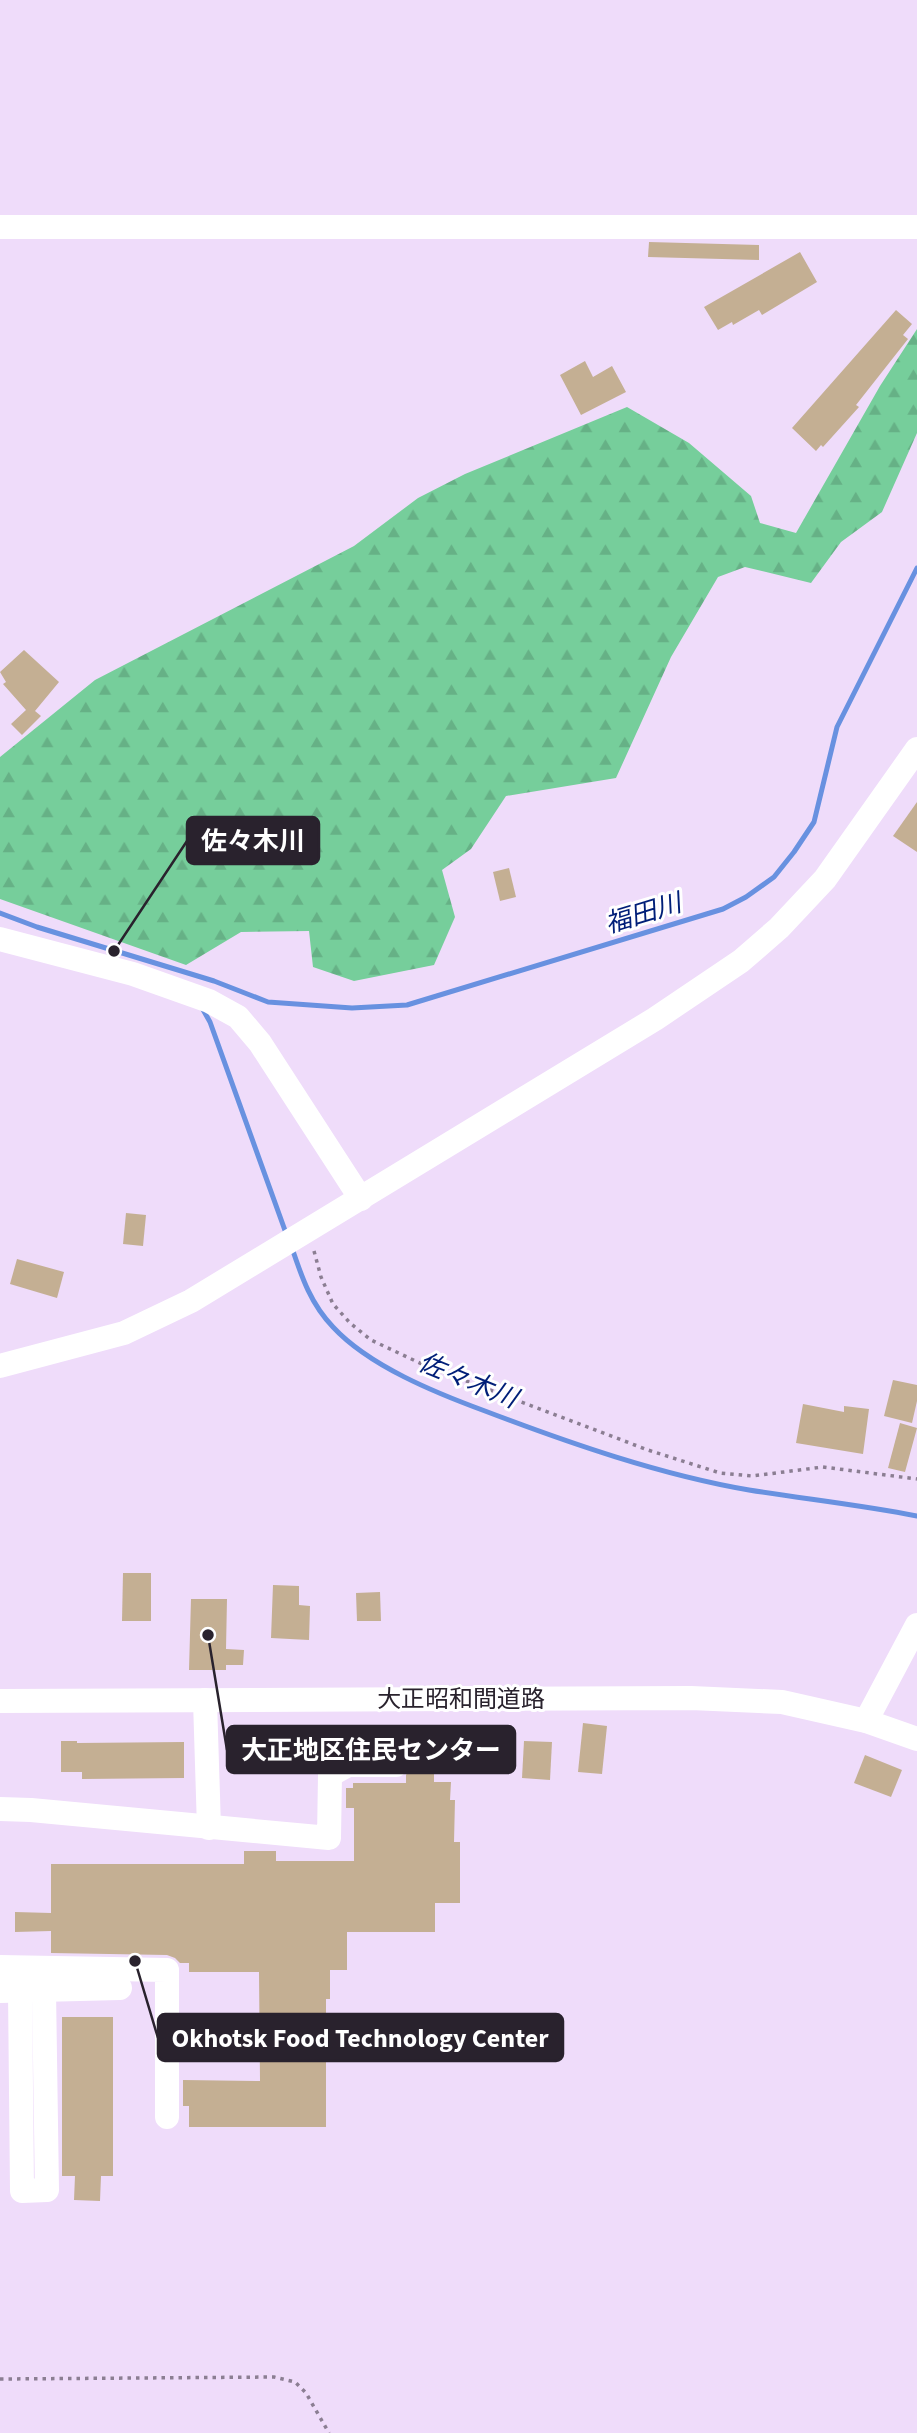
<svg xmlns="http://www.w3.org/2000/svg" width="917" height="2433" viewBox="0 0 917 2433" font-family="'Source Sans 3','Noto Sans JP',sans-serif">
  <defs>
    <pattern id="forest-firs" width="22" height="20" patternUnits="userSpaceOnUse" patternTransform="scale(1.75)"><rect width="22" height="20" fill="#76ce9b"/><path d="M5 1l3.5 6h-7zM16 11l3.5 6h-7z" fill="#66b186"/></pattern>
  </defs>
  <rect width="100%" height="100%" fill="#efdcfa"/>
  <polygon fill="url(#forest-firs)" points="917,329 917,433 882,512 841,542 811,583 745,567 718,577 671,657 616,778 506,796 471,849 442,870 455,917 434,965 354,981 313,967 309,931 241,932 186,965 0,899 0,757 95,680 354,546 418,498 465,474 627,407 689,443 751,496 760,523 796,533 880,386"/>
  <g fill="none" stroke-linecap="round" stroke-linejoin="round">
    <g stroke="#6891e0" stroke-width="5">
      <polyline points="0,913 37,927 214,981 268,1002 352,1008 407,1005 723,909 746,897 774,877 794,852 814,822 837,727 917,568"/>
      <polyline points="201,1006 210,1022 287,1236"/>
      <path d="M292,1248C302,1278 311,1304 333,1327C369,1366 436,1393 485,1411C569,1443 661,1475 749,1490C805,1499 861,1505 917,1516"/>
    </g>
  </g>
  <g fill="#c4af93">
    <polygon points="649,242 759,245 759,260 648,257"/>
    <polygon points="800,252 817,282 762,315 759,310 733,325 732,322 718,330 704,307"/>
    <polygon points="896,310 912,324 903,335 908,339 856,405 859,407 823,447 821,445 816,451 792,428"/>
    <polygon points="585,361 593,377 612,366 626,392 581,415 560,375"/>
    <polygon points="24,650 59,682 35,711 41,716 22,735 11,724 26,710 3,684 6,682 0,672"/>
    <polygon points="917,802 917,852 893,836"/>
    <polygon points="509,868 516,897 500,901 493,872"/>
    <polygon points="126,1213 146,1215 143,1246 123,1244"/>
    <polygon points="17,1259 64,1272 57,1298 10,1284"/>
    <polygon points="893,1380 917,1385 917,1401 912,1423 884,1416"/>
    <polygon points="803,1404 844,1412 844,1406 869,1409 863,1454 796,1443"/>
    <polygon points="900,1423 917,1428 905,1472 888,1468"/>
    <polygon points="123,1573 151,1573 151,1621 122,1621"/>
    <polygon points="273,1585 299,1586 299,1605 310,1606 309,1640 271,1638"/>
    <polygon points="380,1592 381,1621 357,1621 356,1593"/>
    <polygon points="191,1599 227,1599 226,1649 244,1650 243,1665 226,1665 226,1670 189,1670"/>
    <polygon points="583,1723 607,1726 602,1774 578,1772"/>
    <polygon points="61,1741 77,1741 77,1743 184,1742 184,1778 82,1779 82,1772 61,1772"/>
    <polygon points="524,1741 552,1742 550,1780 522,1778"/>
    <polygon points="865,1755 902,1770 891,1797 854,1783"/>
    <polygon points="409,1757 434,1757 434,1782 451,1782 450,1800 455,1800 454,1842 460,1842 460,1903 435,1903 435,1932 347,1932 347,1970 330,1970 330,1999 326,1999 326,2127 189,2127 189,2106 183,2106 183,2080 260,2081 259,1972 189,1972 189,1963 180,1963 175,1958 167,1955 51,1953 51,1931 15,1932 15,1912 51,1913 51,1864 244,1864 244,1851 276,1851 276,1861 354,1861 354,1808 346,1808 346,1788 353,1788 353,1783 406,1783 406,1775 411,1766"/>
    <polygon points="62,2017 113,2017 113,2176 101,2176 100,2201 74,2200 75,2176 62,2176"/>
  </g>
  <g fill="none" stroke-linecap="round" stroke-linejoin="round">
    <g stroke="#8b7e92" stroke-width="3.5" stroke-dasharray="3.5 5" stroke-linecap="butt">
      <polyline points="314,1251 321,1277 333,1304 350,1323 371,1340 424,1365 648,1450 720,1473 752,1476 823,1467 917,1479"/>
      <polyline points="0,2379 274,2377 295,2382 306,2393 329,2433"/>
    </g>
    <g stroke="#fff" stroke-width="24">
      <polyline points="0,227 917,227"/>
      <polyline points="0,939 133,974 209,1001 238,1017 260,1043 361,1199"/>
      <polyline points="0,1366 124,1333 191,1301 655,1019 741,961 779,928 825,879 917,749"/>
      <polyline points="205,1700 209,1828"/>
      <polyline points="0,1701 691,1698 782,1702 866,1721 917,1739"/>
      <polyline points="866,1721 917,1625"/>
      <polyline points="0,1809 31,1810 329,1838 330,1775 348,1765 396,1765"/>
      <polyline points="0,1967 167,1970 167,2117"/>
      <polyline points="20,1990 22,2191 47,2190 44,1990"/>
      <polyline points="0,1991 120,1988"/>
    </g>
  </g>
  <g text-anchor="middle" stroke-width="6" stroke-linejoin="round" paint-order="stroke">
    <g font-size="24" fill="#29222d" stroke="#fff">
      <text x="461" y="1707">大正昭和間道路</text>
    </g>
    <g font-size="26" font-style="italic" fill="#001e78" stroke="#fff">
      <text transform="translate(643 913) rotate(-17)" y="9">福田川</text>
      <text transform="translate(468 1380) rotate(22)" y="9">佐々木川</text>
    </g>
  </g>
  <path fill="none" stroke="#29222d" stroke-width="2.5" d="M114 951L187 841M208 1635L227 1750M135 1961L158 2038"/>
  <g fill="#29222d" stroke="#fff" stroke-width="2.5">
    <circle cx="114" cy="951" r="7"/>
    <circle cx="208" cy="1635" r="7"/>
    <circle cx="135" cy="1961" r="7"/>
  </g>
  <g fill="#29222d" stroke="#29222d" stroke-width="2.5">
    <rect x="187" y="817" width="132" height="47" rx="7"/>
    <rect x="227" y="1726" width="288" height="47" rx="7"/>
    <rect x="158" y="2014" width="405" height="47" rx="7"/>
  </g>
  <g font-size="26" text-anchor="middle" font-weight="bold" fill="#fff">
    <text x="253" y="850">佐々木川</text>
    <text x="371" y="1759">大正地区住民センター</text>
    <text x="360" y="2047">Okhotsk Food Technology Center</text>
  </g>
</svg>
